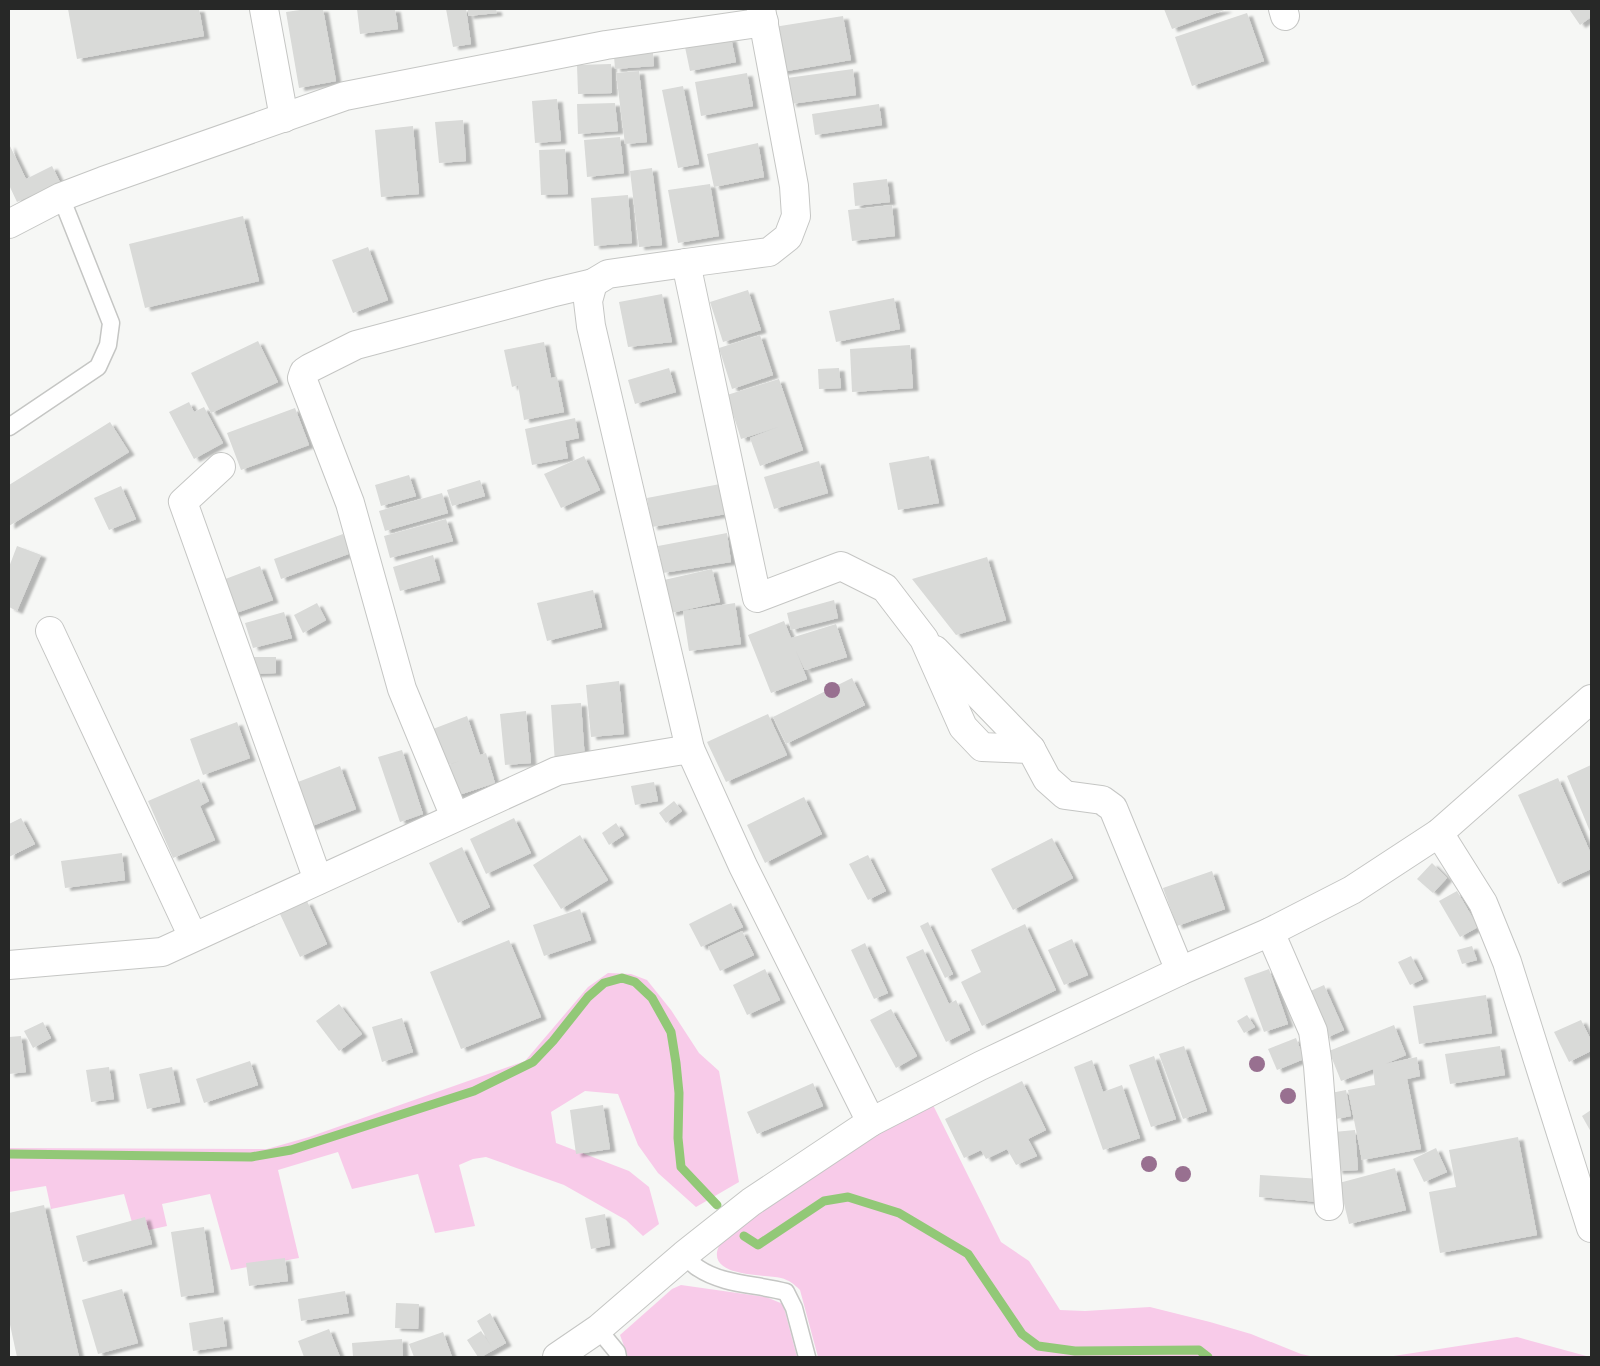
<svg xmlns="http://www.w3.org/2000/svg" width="1600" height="1366" viewBox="0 0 1600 1366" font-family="'Open Sans',sans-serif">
  <defs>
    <filter id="shadow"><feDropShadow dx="5.5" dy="3" stdDeviation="1" flood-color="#0004"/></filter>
  </defs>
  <rect width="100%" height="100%" fill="#f6f7f5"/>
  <g fill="#f8cbe9">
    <polygon points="608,973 631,974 647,980 671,1010 699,1053 719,1071 739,1182 696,1207 658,1173 638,1145 618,1094 585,1091 551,1112 556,1143 629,1171 649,1187 659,1224 643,1236 626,1220 564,1185 486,1157 473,1159 459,1165 475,1226 435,1233 418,1174 352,1189 338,1152 278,1170 299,1258 231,1270 210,1194 162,1204 167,1226 135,1233 124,1194 51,1209 46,1186 9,1192 9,1148 267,1149 309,1137 525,1061 588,987"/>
    <path d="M932,1103L1001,1242L1029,1261L1060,1310L1085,1311L1150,1307L1210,1322L1251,1334L1301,1354L1315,1357H818L800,1290C794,1284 789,1280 781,1278C761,1274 697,1277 723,1239L836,1157Z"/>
    <polygon points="681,1285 766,1297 783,1304 797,1357 628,1357 620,1335 672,1289"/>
    <polygon points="1517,1337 1590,1357 1387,1357"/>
  </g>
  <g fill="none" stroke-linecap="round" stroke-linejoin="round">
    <g stroke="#92c877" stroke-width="9">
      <polyline points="9,1154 251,1157 291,1150 474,1091 533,1062 553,1041 588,997 604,983 622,978 635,982 652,998 671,1032 676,1063 679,1093 678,1138 681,1167 717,1205"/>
      <polyline points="744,1236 758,1245 824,1201 848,1197 899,1213 968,1254 1022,1334 1038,1346 1075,1351 1199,1350 1208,1357"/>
    </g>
  </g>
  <g fill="#d9dad8" filter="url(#shadow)">
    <polygon points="68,9 199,9 204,36 77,59"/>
    <polygon points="307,9 323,9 336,81 299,88 286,12"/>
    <polygon points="357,9 395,9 398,29 360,34"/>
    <polygon points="446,9 466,9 471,44 453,47"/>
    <polygon points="468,9 496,9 497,13 468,16"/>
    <polygon points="1164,9 1227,9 1172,29"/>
    <polygon points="1569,9 1591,9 1591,17 1580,25"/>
    <polygon points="1247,13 1264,61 1192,86 1175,37"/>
    <polygon points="843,16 851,60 781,72 774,27"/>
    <polygon points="731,38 736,62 690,71 685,47"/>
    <polygon points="653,53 654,66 615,69 614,56"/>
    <polygon points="611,64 612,93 578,94 577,65"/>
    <polygon points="853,69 856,95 791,104 787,78"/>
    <polygon points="639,71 647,142 625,144 616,73"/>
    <polygon points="747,73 753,106 701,116 695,82"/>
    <polygon points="683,86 699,164 678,168 662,90"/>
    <polygon points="557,99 561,141 535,143 532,101"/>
    <polygon points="615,103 618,131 578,134 577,104"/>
    <polygon points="879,104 882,125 815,135 812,114"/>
    <polygon points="463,120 466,161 439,163 435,122"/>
    <polygon points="413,126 419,194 381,197 375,130"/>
    <polygon points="620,137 624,173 587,177 584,140"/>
    <polygon points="758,143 764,177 714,187 707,154"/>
    <polygon points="9,144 26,179 52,166 60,182 17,202 9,185"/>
    <polygon points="565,149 568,194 541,195 539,150"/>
    <polygon points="652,168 662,245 639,247 630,171"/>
    <polygon points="887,179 890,202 855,206 853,183"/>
    <polygon points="710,184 719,236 678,243 668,190"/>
    <polygon points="628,195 632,243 594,246 591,198"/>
    <polygon points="892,205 895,236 852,241 848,210"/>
    <polygon points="243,216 259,281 145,308 129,244"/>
    <polygon points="368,247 388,300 353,313 332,260"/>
    <polygon points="748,290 761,330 723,342 710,302"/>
    <polygon points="662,294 672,342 628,347 619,302"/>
    <polygon points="894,298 900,329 836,342 829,311"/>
    <polygon points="760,335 773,375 732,389 719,348"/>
    <polygon points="258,341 278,382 211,413 191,373"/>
    <polygon points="544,342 551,378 557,377 564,412 524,420 518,385 512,387 504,350"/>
    <polygon points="910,345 913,388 852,392 850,349"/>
    <polygon points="669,368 676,392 635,404 628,380"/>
    <polygon points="839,368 841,388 819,389 818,369"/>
    <polygon points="779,379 803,450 760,466 750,438 778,427 741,439 727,395"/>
    <polygon points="189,402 194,412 204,407 223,443 194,459 169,412"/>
    <polygon points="295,408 309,445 241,470 227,433"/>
    <polygon points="575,418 579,438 565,441 568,458 532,465 525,429"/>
    <polygon points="110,422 129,452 9,526 9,485"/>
    <polygon points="584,456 600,490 561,508 544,474"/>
    <polygon points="929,456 939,503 898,510 889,463"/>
    <polygon points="819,461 828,493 774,509 764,477"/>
    <polygon points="409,475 416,496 381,506 375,485"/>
    <polygon points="480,480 485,496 452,506 447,490"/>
    <polygon points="720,484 726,514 652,527 647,498"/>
    <polygon points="121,486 136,519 109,530 94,498"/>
    <polygon points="442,493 448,513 385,531 379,511"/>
    <polygon points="446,519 453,541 390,558 384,536"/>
    <polygon points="727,533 731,562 663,573 658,546"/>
    <polygon points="343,534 351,553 281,579 274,559"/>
    <polygon points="17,546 41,555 17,611 9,607 9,567"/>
    <polygon points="433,555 440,580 400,591 393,567"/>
    <polygon points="987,557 1006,620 956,635 912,579"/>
    <polygon points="260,566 273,600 233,614 220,581"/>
    <polygon points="712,569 720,602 671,613 664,580"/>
    <polygon points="593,590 602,627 547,641 537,603"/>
    <polygon points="834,600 838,618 791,630 787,613"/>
    <polygon points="317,603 326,620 303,633 294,615"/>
    <polygon points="735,603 741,644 689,651 683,611"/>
    <polygon points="284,612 292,638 253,648 245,623"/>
    <polygon points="784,621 791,638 836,624 847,657 805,670 796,651 807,679 771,693 748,635"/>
    <polygon points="251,657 276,657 276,673 251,674"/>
    <polygon points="852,678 865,705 786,744 773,717"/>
    <polygon points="619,681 624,734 591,737 586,685"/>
    <polygon points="581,703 585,761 555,763 551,705"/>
    <polygon points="526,711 531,763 505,765 500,714"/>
    <polygon points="768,714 787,755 726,782 707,742"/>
    <polygon points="467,716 480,755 486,753 495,783 456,796 446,766 460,761 446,765 433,729"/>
    <polygon points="237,722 250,758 203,775 190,739"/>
    <polygon points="402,750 423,814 400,822 378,757"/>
    <polygon points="1591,765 1591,834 1567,776"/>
    <polygon points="340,766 356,809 307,828 290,785"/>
    <polygon points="1558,778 1591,854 1591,869 1558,884 1518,795"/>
    <polygon points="199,779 209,801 200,806 215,840 173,858 148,801"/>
    <polygon points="654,782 658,801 635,805 631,786"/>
    <polygon points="804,797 822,834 765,863 747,825"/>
    <polygon points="674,801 682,811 666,823 659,813"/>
    <polygon points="21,818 35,844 9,857 9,824"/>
    <polygon points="514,818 531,853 486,874 470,839"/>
    <polygon points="616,823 624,835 609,845 602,833"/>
    <polygon points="580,835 608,880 561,909 533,865"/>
    <polygon points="1052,838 1073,878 1013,910 991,869"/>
    <polygon points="462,847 490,907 458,923 429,863"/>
    <polygon points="122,853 125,880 65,888 61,861"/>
    <polygon points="868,855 886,891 868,900 849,864"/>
    <polygon points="1432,863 1447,878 1433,893 1417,879"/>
    <polygon points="1212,871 1225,909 1177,926 1163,888"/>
    <polygon points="1457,891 1478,927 1460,937 1439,901"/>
    <polygon points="307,901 327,944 300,957 280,914"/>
    <polygon points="731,903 743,927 701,947 689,924"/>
    <polygon points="580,909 591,940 544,956 533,925"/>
    <polygon points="928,922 953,974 945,978 920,926"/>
    <polygon points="1025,924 1056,990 982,1026 961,982 981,972 971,950"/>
    <polygon points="742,931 754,955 720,971 708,947"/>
    <polygon points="1072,939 1088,975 1064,985 1048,950"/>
    <polygon points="509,940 541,1017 461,1049 430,972"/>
    <polygon points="865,943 888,993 874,999 851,950"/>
    <polygon points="1472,946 1477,960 1462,964 1457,950"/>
    <polygon points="923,949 949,1004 956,1000 970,1030 946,1042 906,957"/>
    <polygon points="1411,956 1423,979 1410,985 1398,962"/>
    <polygon points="765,969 780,1000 747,1015 733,985"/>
    <polygon points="1269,969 1288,1024 1264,1032 1244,978"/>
    <polygon points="1324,985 1344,1030 1326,1038 1306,993"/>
    <polygon points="1486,995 1492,1033 1419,1044 1413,1006"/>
    <polygon points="339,1004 362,1034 339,1051 316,1021"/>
    <polygon points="891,1009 917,1056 896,1068 870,1020"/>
    <polygon points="1247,1015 1255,1027 1244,1033 1237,1021"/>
    <polygon points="402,1018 413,1052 382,1062 372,1027"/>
    <polygon points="1581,1020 1591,1040 1591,1051 1569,1062 1554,1032"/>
    <polygon points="43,1022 51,1038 33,1048 24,1031"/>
    <polygon points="1394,1025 1406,1055 1385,1064 1417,1057 1420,1076 1407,1079 1421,1149 1362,1160 1348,1090 1375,1085 1373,1069 1341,1081 1329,1051"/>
    <polygon points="21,1036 26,1072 9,1074 9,1037"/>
    <polygon points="1296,1038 1304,1059 1277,1070 1268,1049"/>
    <polygon points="1184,1046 1207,1111 1183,1119 1159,1054"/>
    <polygon points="1500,1046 1505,1075 1450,1084 1445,1054"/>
    <polygon points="1154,1056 1176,1119 1151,1127 1129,1065"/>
    <polygon points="1092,1060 1103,1092 1122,1085 1140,1138 1103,1150 1074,1067"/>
    <polygon points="250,1061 258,1085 204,1103 196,1079"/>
    <polygon points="109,1067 114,1099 91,1102 86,1070"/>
    <polygon points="172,1067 180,1102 147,1109 139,1074"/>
    <polygon points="1022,1081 1046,1130 1028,1139 1037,1156 1016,1165 1007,1149 986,1159 981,1150 964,1158 945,1119"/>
    <polygon points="813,1083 823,1106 757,1134 747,1112"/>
    <polygon points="1346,1090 1351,1116 1336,1119 1331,1093"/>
    <polygon points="603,1105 610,1149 576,1154 570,1110"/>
    <polygon points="1591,1110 1591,1132 1582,1116"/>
    <polygon points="1355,1130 1358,1170 1337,1171 1334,1132"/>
    <polygon points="1518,1137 1537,1235 1440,1253 1429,1192 1456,1187 1449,1150"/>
    <polygon points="1436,1148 1447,1172 1424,1182 1413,1159"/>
    <polygon points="1395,1168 1406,1210 1349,1224 1339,1183"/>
    <polygon points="1260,1175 1321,1179 1319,1202 1259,1197"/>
    <polygon points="44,1205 79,1357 17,1357 9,1320 9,1213"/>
    <polygon points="605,1214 610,1245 591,1249 585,1218"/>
    <polygon points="145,1217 152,1244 83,1262 76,1236"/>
    <polygon points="204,1227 214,1292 181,1297 171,1232"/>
    <polygon points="285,1258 288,1281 249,1286 246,1263"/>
    <polygon points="122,1289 138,1343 98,1354 82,1300"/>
    <polygon points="345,1291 349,1313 301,1321 298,1299"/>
    <polygon points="396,1303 419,1304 418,1329 395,1328"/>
    <polygon points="490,1313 506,1343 481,1357 478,1357 467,1340 481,1331 491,1346 477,1321"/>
    <polygon points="223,1317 227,1346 193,1351 189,1323"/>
    <polygon points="329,1329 340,1357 304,1357 298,1341"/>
    <polygon points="443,1332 452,1357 414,1357 409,1344"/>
    <polygon points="402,1339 403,1357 353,1357 352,1343"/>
  </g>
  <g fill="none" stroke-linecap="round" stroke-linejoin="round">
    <defs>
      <g id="lane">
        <polyline points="9,427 98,367 108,345 111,323 61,197"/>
        <path d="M684,1255C688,1259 693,1265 698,1268C723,1285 757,1284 786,1292L794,1308L807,1357"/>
        <polyline points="598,1329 617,1352 618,1357"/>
      </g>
      <g id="street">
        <polyline points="264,9 284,118"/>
        <polyline points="761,9 794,186 796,216 788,237 769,252 686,263 757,598 841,566 885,588 924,639 963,727 982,747 1031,749 1047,779 1065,795 1102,800 1113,808 1180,971"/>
        <polyline points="1283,9 1285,16"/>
        <polyline points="9,224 61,197 103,181 345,96 606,45 764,22"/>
        <polyline points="686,263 608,274 593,283 588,301 591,326 690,749"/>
        <polyline points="221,467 183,502 318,880"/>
        <polyline points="50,631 193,937"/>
        <polyline points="935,650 1031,749"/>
        <polyline points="455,817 402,689 350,503 302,378 304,372 310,368 356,345 551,293 593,283"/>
        <polyline points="1439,833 1483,903 1507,962 1591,1228"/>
        <polyline points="1270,932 1313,1031 1318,1066 1329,1206"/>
        <polyline points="9,965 162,952 557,771 690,749 743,866 871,1122"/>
      </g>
      <polyline id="secondary" points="557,1357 598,1329 684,1255 751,1202 871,1122 980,1066 1180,971 1270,932 1352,890 1439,833 1591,699"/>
    </defs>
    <use href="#lane" stroke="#c5c6c4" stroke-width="19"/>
    <use href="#street" stroke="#c5c6c4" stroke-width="30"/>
    <use href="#secondary" stroke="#c5c6c4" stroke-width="30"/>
    <use href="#lane" stroke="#fff" stroke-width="16"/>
    <use href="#street" stroke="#fff" stroke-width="28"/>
    <use href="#secondary" stroke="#fff" stroke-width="28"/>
  </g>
  <g fill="#987090">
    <circle cx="832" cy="690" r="8"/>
    <circle cx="1257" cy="1064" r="8"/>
    <circle cx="1288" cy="1096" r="8"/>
    <circle cx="1149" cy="1164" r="8"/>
    <circle cx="1183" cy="1174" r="8"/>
  </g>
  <rect width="1600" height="1366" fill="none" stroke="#272827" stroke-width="20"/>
</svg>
